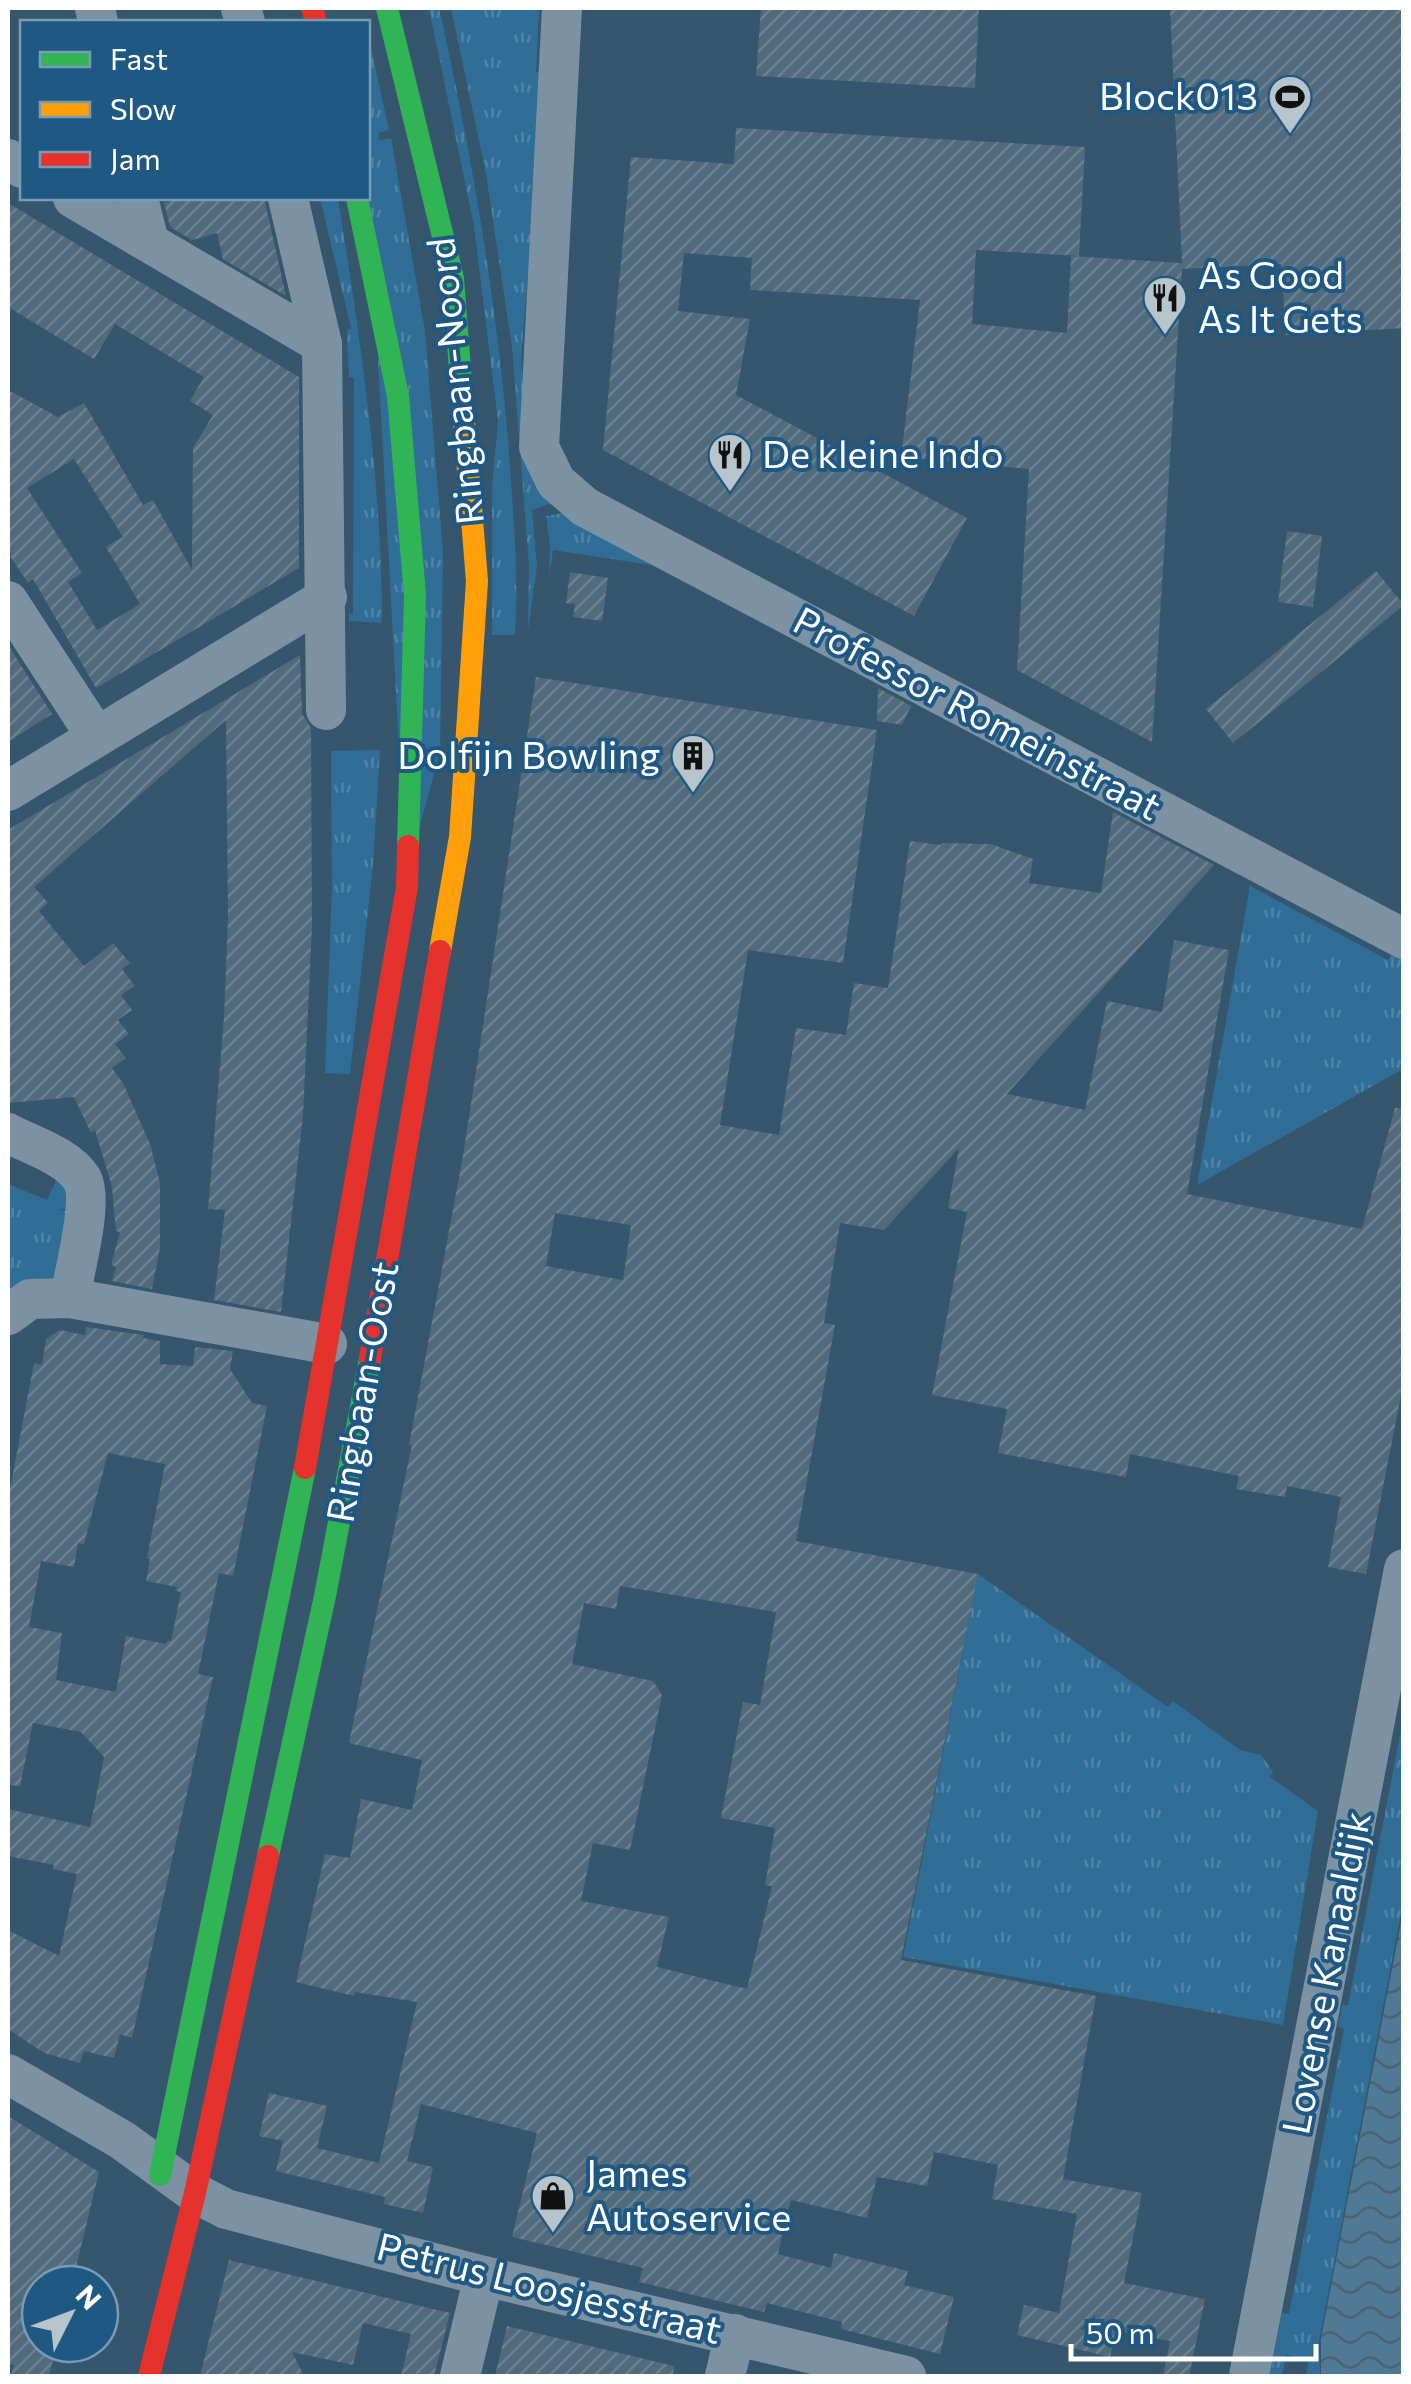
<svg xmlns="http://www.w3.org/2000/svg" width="1411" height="2384" viewBox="0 0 1411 2384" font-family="Commissioner,sans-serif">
  <defs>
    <pattern id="grass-tufts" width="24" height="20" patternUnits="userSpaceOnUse" patternTransform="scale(2.5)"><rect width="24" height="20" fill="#306e98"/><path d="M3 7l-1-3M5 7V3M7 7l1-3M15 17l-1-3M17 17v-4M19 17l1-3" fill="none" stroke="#4f84a7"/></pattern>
    <pattern id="water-waves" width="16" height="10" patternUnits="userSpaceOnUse" patternTransform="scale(2.5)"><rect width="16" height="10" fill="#507996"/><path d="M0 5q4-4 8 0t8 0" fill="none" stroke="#4e6271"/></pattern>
    <pattern id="building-hatch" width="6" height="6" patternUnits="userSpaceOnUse" patternTransform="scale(2.5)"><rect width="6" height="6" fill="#516b7d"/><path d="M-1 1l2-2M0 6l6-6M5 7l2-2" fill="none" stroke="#6b8190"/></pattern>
  </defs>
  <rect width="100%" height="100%" fill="#35566c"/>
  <g fill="url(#grass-tufts)">
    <path d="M429,8H439C472,155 497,302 509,452C513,513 519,574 515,635H492V487L498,421L474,226Z"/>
    <polygon points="451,8 539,8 536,72 545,73 521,359 524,402 555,502 532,510 537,566 528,630 529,565 512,347 486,174"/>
    <polygon points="368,34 389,130 379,133 379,140 391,138 425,331 443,552 440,752 406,877 368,174"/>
    <path d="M320,198H338C360,339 382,480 382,623L349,621V614H353L354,378L349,377L347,330L351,328Z"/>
    <polygon points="564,513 652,565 553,550 549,576 550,546 546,516"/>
    <polygon points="380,750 373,865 350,1074 325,1073 332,887 331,751"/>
    <polygon points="1250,886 1388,960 1401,936 1403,937 1403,1069 1197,1185"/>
    <polygon points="61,1170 74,1210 57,1209 74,1213 53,1280 8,1288 8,1184 47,1200"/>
    <polygon points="978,1574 1168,1707 1173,1701 1240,1750 1261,1755 1273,1771 1270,1777 1318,1811 1283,2025 903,1957"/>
    <polygon points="1403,1720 1403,1903 1319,2341 1320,2376 1306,2376 1309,2360 1286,2355 1282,2376 1270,2376 1282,2313 1289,2314 1344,2029 1338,2027 1342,2005 1348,2005"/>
  </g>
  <polygon fill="url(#water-waves)" points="1403,1912 1403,2376 1321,2376 1321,2338"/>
  <g fill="url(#building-hatch)" fill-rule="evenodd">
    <polygon points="761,8 979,8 975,88 756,76"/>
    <polygon points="1170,8 1404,8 1404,328 1286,335 1281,264 1182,269 1152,742 1017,670 1029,469 901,457 920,300 750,290 752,258 684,253 678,311 750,319 736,395 967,518 914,616 603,450 631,157 734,164 736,128 1085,147 1079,256 976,250 972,324 1067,333 1071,256 1182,263"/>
    <polygon points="183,198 264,198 286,296 223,259 217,233 192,240 170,227 164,203"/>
    <path d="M8,203L299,377V568L96,688L33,579L28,583L8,553V390L58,417L84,403L143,505L153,500L192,570L193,448L213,415L190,401L204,377L115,324L94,359L8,307ZM74,459L123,537L106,547L140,604L97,630L68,582L82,573L27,488Z"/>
    <polygon points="1287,531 1322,536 1313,607 1278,602"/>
    <polygon points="1376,571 1404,605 1233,743 1206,709"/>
    <polygon points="570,572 608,578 602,621 573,617 575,604 566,603"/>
    <polygon points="8,645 52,714 8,742"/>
    <polygon points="300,655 302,714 311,728 312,926 303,1115 281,1312 214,1300 225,1210 208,1209 224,1018 228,918 226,720 34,887 48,903 39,911 84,966 113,943 130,963 122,969 135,986 121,995 132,1010 118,1020 129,1034 115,1044 126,1058 112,1068 123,1083 150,1144 160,1183 160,1247 152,1289 112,1281 116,1267 111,1265 120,1232 116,1231 112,1187 95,1130 91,1133 74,1097 8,1103 8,830"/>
    <path d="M536,677L877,730L843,963L748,950L720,1125L779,1135L796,1028L846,1035L854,983L888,988L910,841L941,845L942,843L991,844L1033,859L1029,883L1101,893L1113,812L1214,865L1007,1094L1085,1110L1107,1001L1162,1012L1174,940L1229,950L1187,1194L1362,1229L1395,1108L1404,1109V1380L1366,1574L1328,1567L1341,1497L1287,1486L1285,1497L1236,1489L1239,1476L1130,1454L1126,1477L998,1453L1007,1409L932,1395L967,1212L948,1208L959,1148L884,1230L840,1223L824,1323L835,1325L796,1541L978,1574L901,1960L1096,1996L1063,2179L1142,2193L1124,2283L1205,2299L1189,2376H1163L1170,2341L1116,2331L1110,2357L1017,2335L1024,2305L1059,2313L1077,2214L992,2199L998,2165L934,2152L927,2186L877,2177L867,2218L791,2200L778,2254L831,2268L834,2253L908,2271L904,2285L954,2297L940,2354L841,2329L842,2322L767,2303L764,2312L639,2282L643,2268L512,2237L537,2133L421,2104L407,2161L433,2167L423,2213L384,2204L385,2197L276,2171L283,2141L259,2136L269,2093L327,2106L317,2148L379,2163L417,2002L355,1992L354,1996L296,1982L325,1854L350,1858L361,1799L412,1810L422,1760L349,1743L412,1445H409L463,1156ZM555,1213L631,1225L623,1280L546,1266ZM620,1586L776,1612L760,1705L743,1702L721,1818L775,1828L765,1885L772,1886L747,1989L657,1967L669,1917L581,1901L593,1843L630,1850L662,1695L653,1681L572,1664L584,1603L616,1609Z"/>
    <polygon points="878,688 911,706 902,725 877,721"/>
    <path d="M86,1327L144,1335L143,1338L160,1341V1364L193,1366L195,1347L233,1351L230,1369L252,1403L267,1406L233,1576L219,1573L198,1674L213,1677L132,2038L120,2034L114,2058L84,2051L80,2063L44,2053L8,2029V1930L59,1956L77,1874L53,1869L54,1865L8,1856V1809L90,1827L104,1757L81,1732L33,1723L20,1786L8,1785V1483L11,1484L34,1363L42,1365L46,1339L60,1330L85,1335ZM108,1453L165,1464L147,1558L150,1559L146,1581L177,1587L176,1591L181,1592L171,1641H167L166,1644L126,1636L116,1692L56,1680L62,1633L29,1627L41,1561L74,1567L78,1543L84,1544Z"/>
    <polygon points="8,2116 99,2172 72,2284 40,2284 40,2344 57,2344 49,2376 11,2376 14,2365 8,2364"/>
    <polygon points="229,2260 450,2313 434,2376 401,2376 411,2334 363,2323 353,2365 292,2352 304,2376 200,2376"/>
    <polygon points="507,2326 674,2366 673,2376 495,2376"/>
  </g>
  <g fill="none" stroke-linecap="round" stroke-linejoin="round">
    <g stroke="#7c92a2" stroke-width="40">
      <polyline points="95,8 98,22"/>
      <polyline points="241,8 245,22"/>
      <polyline points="562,8 539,447 556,482 585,507 1404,939"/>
      <polyline points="8,159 22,168"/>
      <polyline points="73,198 322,344"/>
      <polyline points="138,198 149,242"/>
      <polyline points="288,198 322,344 326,710"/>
      <polyline points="8,601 96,736"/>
      <polyline points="8,791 327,597"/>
      <path d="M8,1133C30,1145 68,1156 82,1179C94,1201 74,1272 70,1298"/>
      <polyline points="8,1315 30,1299 70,1298 327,1344"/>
      <polyline points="8,2074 122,2140 195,2193 226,2209 484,2276 906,2376"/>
      <polyline points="460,2376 484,2276"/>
      <polyline points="725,2376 735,2334"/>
      <polyline points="1249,2376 1404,1569"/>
    </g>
    <g stroke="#30b455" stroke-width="22">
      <polyline points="387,8 453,278 464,422"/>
      <polyline points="357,198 398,396 415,595 408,846"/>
      <polyline points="268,1856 325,1596 370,1359"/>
      <polyline points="160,2175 305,1468"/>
    </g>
    <polyline stroke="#ff9f0a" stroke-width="22" points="440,951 460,837 477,581 464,422"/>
    <g stroke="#e5322d" stroke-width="22">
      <polyline points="312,8 316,22"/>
      <polyline points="370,1359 440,951"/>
      <polyline points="305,1468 407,887 408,846"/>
      <polyline points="149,2376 195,2193 268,1856"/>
    </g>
  </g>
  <defs>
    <symbol id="stadium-pin" viewBox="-11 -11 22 30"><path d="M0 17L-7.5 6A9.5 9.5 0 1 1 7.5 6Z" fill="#b8c4cc" stroke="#1f5983"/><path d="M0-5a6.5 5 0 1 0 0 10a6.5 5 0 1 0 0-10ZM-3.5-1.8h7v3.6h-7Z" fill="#111"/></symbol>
    <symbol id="restaurant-pin" viewBox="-11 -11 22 30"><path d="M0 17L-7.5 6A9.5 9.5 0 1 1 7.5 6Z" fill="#b8c4cc" stroke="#1f5983"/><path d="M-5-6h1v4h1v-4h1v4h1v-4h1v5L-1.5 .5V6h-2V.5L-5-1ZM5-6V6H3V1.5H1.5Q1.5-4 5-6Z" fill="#111"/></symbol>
    <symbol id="building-pin" viewBox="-11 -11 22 30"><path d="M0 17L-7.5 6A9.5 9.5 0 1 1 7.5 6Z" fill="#b8c4cc" stroke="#1f5983"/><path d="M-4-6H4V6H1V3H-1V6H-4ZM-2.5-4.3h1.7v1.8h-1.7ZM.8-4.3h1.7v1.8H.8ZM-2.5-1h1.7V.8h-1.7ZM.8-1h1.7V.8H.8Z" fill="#111"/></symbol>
    <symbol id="shop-pin" viewBox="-11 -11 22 30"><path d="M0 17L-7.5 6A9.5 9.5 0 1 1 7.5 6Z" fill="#b8c4cc" stroke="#1f5983"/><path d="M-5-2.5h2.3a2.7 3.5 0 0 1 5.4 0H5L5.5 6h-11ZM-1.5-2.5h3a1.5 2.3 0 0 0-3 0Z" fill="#111"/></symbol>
  </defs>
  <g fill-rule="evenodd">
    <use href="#stadium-pin" x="1265" y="72" width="50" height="68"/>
    <use href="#restaurant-pin" x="1140" y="273" width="50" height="68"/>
    <use href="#restaurant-pin" x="705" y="430" width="50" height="68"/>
    <use href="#building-pin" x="668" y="731" width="50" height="68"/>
    <use href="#shop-pin" x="528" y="2171" width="50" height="68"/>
  </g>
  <g text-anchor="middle" stroke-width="8" stroke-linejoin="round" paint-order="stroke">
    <g font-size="38" fill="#fff" stroke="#1f5983" text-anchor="start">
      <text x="1258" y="110" text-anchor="end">Block013</text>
      <text x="1198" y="289">As Good<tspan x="1198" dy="44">As It Gets</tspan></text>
      <text x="762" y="468">De kleine Indo</text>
      <text x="660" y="769" text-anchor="end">Dolfijn Bowling</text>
      <text x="586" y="2187">James<tspan x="586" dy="44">Autoservice</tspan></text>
    </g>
    <g font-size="38" fill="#fff" stroke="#1f5983">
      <text transform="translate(456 381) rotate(-96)" y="13">Ringbaan-Noord</text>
      <text transform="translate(977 714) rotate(28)" y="13">Professor Romeinstraat</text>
      <text transform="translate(363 1392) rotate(-80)" y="13">Ringbaan-Oost</text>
      <text transform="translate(1327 1973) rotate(-79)" y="13">Lovense Kanaaldijk</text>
      <text transform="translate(549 2289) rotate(14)" y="13">Petrus Loosjesstraat</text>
    </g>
  </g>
  <rect width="1411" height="2384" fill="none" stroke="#ffffff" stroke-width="20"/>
  <rect x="20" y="20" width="350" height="180" fill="#1f5983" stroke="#799bb5" stroke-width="2.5"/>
  <rect x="40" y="52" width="50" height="15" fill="#30b455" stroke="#799bb5" stroke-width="2.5"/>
  <text x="110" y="70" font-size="30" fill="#ffffff">Fast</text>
  <rect x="40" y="102" width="50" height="15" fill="#ff9f0a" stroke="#799bb5" stroke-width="2.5"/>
  <text x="110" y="120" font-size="30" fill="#ffffff">Slow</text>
  <rect x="40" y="152" width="50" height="15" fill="#e5322d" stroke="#799bb5" stroke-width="2.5"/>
  <text x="110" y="170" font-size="30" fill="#ffffff">Jam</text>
  <g transform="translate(70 2314) rotate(48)"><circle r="48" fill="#1f5983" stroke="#799bb5" stroke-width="2.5"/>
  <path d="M0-8L18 38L0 25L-18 38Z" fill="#b8c4cc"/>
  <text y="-15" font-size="28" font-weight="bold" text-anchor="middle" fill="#ffffff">N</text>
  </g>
  <path d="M1071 2344v15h245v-15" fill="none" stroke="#ffffff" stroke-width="5"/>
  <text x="1086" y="2344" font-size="30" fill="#ffffff" stroke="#1f5983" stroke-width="8" paint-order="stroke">50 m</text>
</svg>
